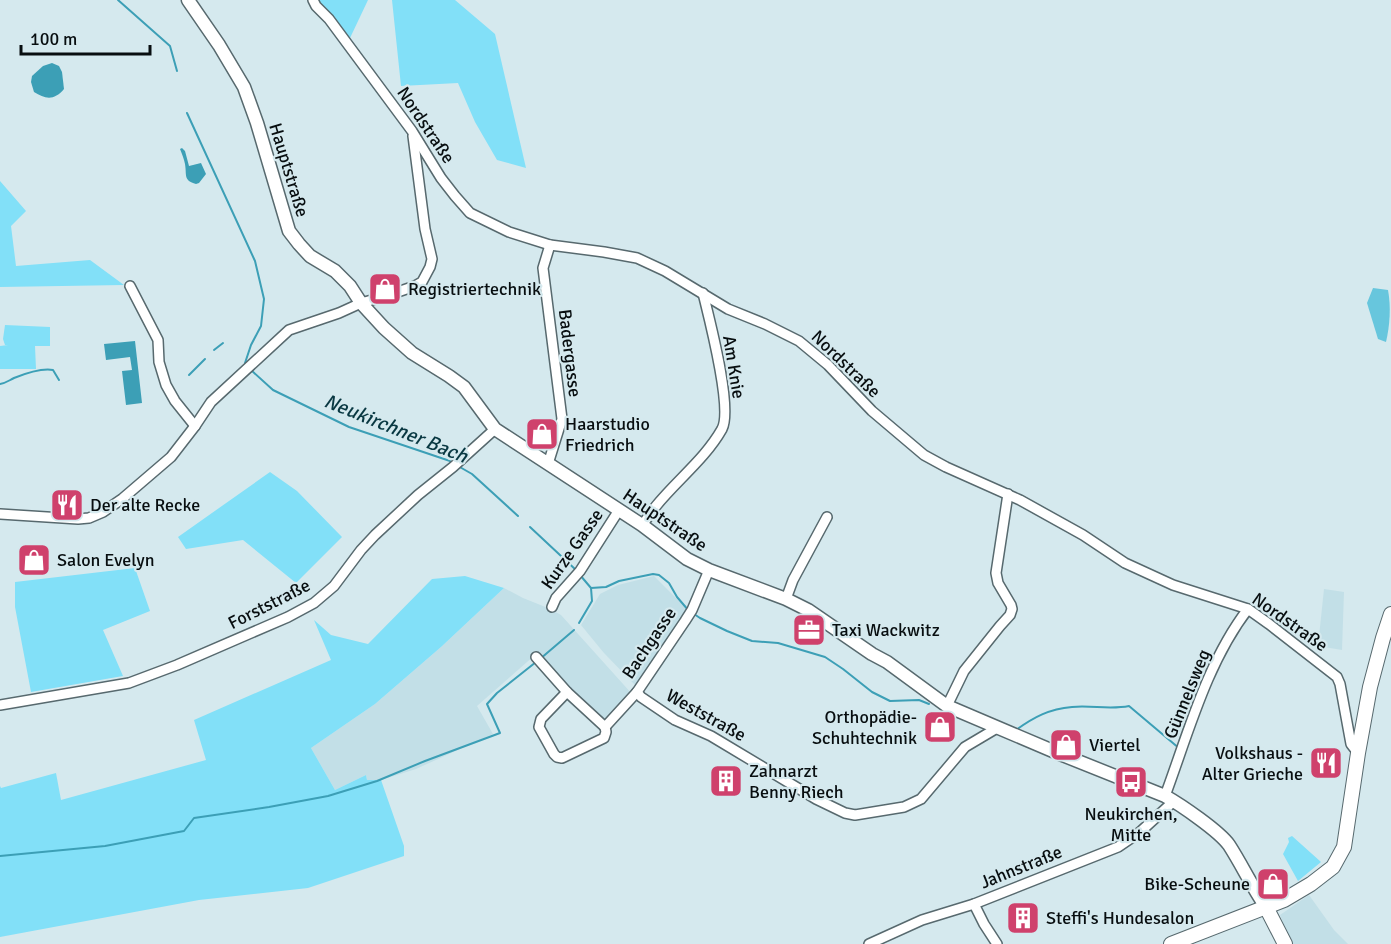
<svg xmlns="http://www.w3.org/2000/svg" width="1391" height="944" viewBox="0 0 1391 944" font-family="Signika,sans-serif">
  <rect width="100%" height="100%" fill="#d5e9ee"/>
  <g fill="#c2dfe7">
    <polygon points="654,576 688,610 637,687 604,653 581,625 600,594 618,585"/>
    <polygon points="504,588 523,598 548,608 561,615 632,694 604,720 535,655 477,706 493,734 416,769 381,780 367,780 366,775 335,790 311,748 375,704 441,647"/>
    <polygon points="1324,589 1344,592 1342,650 1318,646"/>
    <polygon points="1309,895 1334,930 1348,944 1292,944 1280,915"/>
  </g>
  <g fill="#82e0f8">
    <polygon points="318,0 368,0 350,38"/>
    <polygon points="392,0 455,0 495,34 526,168 497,160 475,122 458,83 401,86"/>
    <polygon points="0,181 26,211 11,226 16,266 90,260 124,285 0,287"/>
    <polygon points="5,325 50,327 50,346 35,346 36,369 0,369 0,346 8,345 5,345 3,339"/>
    <polygon points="270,472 297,491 342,537 296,583 243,540 186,549 178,537"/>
    <polygon points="135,568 150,611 103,630 123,676 31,692 15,607 15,582"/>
    <polygon points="465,576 504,588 441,647 375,704 311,748 335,790 366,775 367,780 381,780 404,846 404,856 308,888 199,900 0,937 0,786 1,788 56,773 61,800 206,760 194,720 331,660 314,620 331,635 368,644 432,579"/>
    <polygon points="1292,836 1321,862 1298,881 1283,854 1289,842 1288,838"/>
  </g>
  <path fill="#67c6dd" d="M1373,288L1388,290C1391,306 1390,325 1386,342L1378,339L1367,303Z"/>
  <g fill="#3c9fb6">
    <path d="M52,63L59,66L62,72L64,89C54,101 45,99 34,92L31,82L32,76L43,66Z"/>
    <path d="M182,148L185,151L189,166L201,163L206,174L199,183L196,184C183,180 187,176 185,164C184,159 182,154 180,149Z"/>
    <polygon points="135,341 142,403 126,405 122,371 132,370 130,357 106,360 104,344"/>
  </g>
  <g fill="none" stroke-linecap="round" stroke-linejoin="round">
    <g stroke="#3c9fb6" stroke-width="2">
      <polyline points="118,0 170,46 177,71"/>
      <polyline points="187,113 255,261 264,299 261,326 251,345 245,363 247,365"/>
      <polyline points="214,350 223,343"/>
      <polyline points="251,370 273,390 349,427 453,462"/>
      <polyline points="189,375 205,359"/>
      <path d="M0,384C6,383 8,381 14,378C24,374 42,368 53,370L59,380"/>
      <polyline points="458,466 472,474 518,516"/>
      <polyline points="530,527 576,570"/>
      <polyline points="580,575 591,588 606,587 619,581 653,574 659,575 669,583 677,597 689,611"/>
      <polyline points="694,614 700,618 727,631 752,641 778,643 825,657 843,669 872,692 890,701 919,700 929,704"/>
      <polyline points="579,623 592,601 591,588"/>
      <polyline points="540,659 574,630"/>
      <path d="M1016,730C1034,717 1049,709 1072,707C1091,705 1110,710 1129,706L1180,749"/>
      <polyline points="0,856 105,846 184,831 194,818 269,807 328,796 377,781 425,761 500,733 487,704 497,693 536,662"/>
    </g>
    <defs>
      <g id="minor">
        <polyline points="313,0 316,6 329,19 412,131 441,178 455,196 470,213 509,232 550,245 604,252 637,258 665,271 728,309 765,324 799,341 828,365 872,411 924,455 946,467 1020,500 1083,535 1125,563 1173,585 1248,609 1269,624 1337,677 1340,684 1351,744 1358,753"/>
        <polyline points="130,286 158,340 159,362 166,385 175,401 195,426"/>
        <polyline points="548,464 562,419 543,268 550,245"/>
        <polyline points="0,514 78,519 89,518 103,512 122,499 171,457 195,426 211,402 289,330 339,313 361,303 386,296 415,286 422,282 430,267 432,259 425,229 413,136"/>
        <path d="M642,525C647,519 651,512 656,506C677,480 705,459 722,429C733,408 709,318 703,293"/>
        <polyline points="786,599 793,580 827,517"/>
        <polyline points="552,607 556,598 580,571 619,510"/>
        <polyline points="536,657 567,692 605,727 637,692 685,621 692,610 709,570"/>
        <polyline points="567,692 541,719 539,727 554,754 557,757 562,758 604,738 606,732 605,727"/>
        <polyline points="637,692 641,697 675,720 711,736 816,799 845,813 855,815 904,807 921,799 965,747 997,728"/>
        <polyline points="0,705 129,683 177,665 288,617 314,603 334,586 361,550 375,535 418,495 453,467 495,429"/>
        <polyline points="947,706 964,671 1000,626 1010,615 1012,609 1011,605 998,583 996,573 1008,494"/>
        <path d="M1165,796C1188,734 1207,662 1248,609"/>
        <polyline points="974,904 984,924 997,944"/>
        <polyline points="869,944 922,920 974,904 1118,847 1140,832 1174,801"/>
      </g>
      <path id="tertiary" d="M188,0L219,45L244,87L257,123L289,231L299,244L310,256L335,271L350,286L361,303L384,328L412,353L449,376L464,387L495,429L642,525L687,559L709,570L786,599L808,610L872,654L887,662L947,706L1060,754L1165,796C1181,805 1219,831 1229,845C1242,865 1252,887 1266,907"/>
      <g id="secondary">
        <polyline points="1266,907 1285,944"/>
        <polyline points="1171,944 1284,900 1311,884 1333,867 1344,847 1358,753 1370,687 1383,638 1391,614"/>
      </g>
    </defs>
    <use href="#minor" stroke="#57696e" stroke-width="12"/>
    <use href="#tertiary" stroke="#57696e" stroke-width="15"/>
    <use href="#secondary" stroke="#57696e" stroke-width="16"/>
    <use href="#minor" stroke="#fff" stroke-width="9"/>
    <use href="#tertiary" stroke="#fff" stroke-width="12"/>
    <use href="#secondary" stroke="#fff" stroke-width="14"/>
  </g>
  <defs>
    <symbol id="shop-square" viewBox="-11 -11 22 22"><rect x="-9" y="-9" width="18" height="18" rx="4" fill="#cf416c" stroke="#d5e9ee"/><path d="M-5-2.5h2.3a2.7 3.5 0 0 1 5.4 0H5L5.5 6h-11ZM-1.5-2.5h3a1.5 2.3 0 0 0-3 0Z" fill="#fff"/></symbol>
    <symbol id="restaurant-square" viewBox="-11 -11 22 22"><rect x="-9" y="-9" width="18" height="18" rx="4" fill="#cf416c" stroke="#d5e9ee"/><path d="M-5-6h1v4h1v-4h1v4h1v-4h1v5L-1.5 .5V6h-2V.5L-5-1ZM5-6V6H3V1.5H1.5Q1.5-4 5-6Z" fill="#fff"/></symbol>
    <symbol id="office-square" viewBox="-11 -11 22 22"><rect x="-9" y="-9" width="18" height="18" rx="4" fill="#cf416c" stroke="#d5e9ee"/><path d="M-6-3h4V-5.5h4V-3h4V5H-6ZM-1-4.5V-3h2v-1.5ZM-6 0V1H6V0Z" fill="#fff"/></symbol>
    <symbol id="building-square" viewBox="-11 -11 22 22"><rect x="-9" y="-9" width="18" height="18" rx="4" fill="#cf416c" stroke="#d5e9ee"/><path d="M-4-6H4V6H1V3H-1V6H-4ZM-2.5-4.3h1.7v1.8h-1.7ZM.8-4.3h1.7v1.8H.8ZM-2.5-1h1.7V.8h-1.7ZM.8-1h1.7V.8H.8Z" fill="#fff"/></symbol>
    <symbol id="bus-square" viewBox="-11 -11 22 22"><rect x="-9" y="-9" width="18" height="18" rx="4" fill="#cf416c" stroke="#d5e9ee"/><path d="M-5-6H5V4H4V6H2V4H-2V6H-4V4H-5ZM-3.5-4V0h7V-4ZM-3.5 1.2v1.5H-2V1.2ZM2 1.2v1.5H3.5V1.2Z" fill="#fff"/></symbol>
  </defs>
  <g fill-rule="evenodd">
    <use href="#shop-square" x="366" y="270" width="38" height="38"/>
    <use href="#shop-square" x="523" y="415" width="38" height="38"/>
    <use href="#restaurant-square" x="48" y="486" width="38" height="38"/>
    <use href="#shop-square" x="15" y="541" width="38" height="38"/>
    <use href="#office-square" x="790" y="611" width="38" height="38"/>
    <use href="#shop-square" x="921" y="708" width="38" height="38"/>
    <use href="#shop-square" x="1047" y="726" width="38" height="38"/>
    <use href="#restaurant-square" x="1307" y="744" width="38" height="38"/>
    <use href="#building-square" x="707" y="762" width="38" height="38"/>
    <use href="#bus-square" x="1112" y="763" width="38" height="38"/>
    <use href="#shop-square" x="1254" y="865" width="38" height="38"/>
    <use href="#building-square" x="1004" y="899" width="38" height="38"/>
  </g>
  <g text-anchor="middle" stroke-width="4.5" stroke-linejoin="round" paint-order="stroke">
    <g font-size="18" fill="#080e10" stroke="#d5e9ee">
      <text transform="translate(426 125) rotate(56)" y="6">Nordstraße</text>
      <text transform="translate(289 170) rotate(73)" y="6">Hauptstraße</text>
      <text transform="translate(570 353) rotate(83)" y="6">Badergasse</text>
      <text transform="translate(846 364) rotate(44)" y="6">Nordstraße</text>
      <text transform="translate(734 367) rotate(81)" y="6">Am Knie</text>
      <text transform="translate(665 520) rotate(34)" y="6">Hauptstraße</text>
      <text transform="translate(572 549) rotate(-55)" y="6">Kurze Gasse</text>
      <text transform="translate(269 604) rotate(-27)" y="6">Forststraße</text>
      <text transform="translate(1290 622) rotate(35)" y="6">Nordstraße</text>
      <text transform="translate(649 643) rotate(-56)" y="6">Bachgasse</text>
      <text transform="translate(1187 694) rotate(-68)" y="6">Günnelsweg</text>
      <text transform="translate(706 715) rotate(29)" y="6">Weststraße</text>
      <text transform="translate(1021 867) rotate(-22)" y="6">Jahnstraße</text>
    </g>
    <g font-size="18" fill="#080e10" stroke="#d5e9ee" text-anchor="start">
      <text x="408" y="295">Registriertechnik</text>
      <text x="565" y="430">Haarstudio<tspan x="565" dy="21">Friedrich</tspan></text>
      <text x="90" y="511">Der alte Recke</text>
      <text x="57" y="566">Salon Evelyn</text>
      <text x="832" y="636">Taxi Wackwitz</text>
      <text x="917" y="723" text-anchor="end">Orthopädie-<tspan x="917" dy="21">Schuhtechnik</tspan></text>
      <text x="1089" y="751">Viertel</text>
      <text x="1303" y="759" text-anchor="end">Volkshaus -<tspan x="1303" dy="21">Alter Grieche</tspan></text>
      <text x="749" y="777">Zahnarzt<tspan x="749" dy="21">Benny Riech</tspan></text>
      <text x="1131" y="820" text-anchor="middle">Neukirchen,<tspan x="1131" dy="21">Mitte</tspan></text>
      <text x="1250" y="890" text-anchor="end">Bike-Scheune</text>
      <text x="1046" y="924">Steffi's Hundesalon</text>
    </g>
    <g font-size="20" font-style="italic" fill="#093842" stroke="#d5e9ee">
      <text transform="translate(396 428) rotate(22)" y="7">Neukirchner Bach</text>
    </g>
  </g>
  <path d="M21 45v9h129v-9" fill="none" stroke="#080e10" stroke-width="3"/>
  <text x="30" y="45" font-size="18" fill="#080e10" stroke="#d5e9ee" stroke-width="4.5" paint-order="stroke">100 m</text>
</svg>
